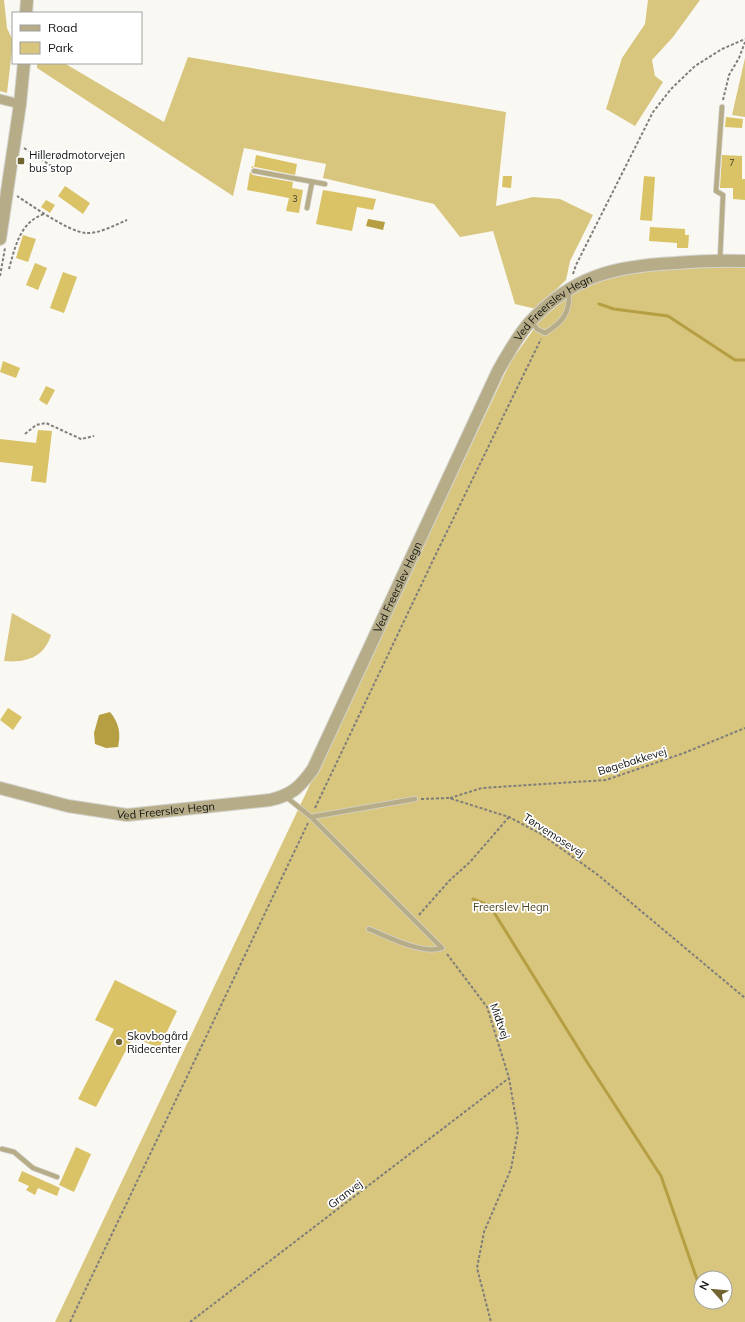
<svg xmlns="http://www.w3.org/2000/svg" width="745" height="1322" viewBox="0 0 745 1322" font-family="Mulish,sans-serif">
  <rect width="100%" height="100%" fill="#f9f8f2"/>
  <g fill="#d9c67e" fill-rule="evenodd">
    <polygon points="0,0 4,0 7,28 13,41 7,93 0,91"/>
    <polygon points="648,0 700,0 673,37 652,60 655,76 663,82 635,126 606,109 622,58 645,24"/>
    <polygon points="188,57 506,112 496,206 533,197 560,199 593,215 570,261 566,280 536,309 515,304 493,231 460,237 434,204 323,178 326,164 244,148 233,196 37,68 37,63 64,63 164,122"/>
    <polygon points="745,58 745,117 732,115"/>
    <path d="M745,266V1322H55L511,361L541,319L566,297L601,279L645,268ZM701,1278H725V1302H701Z"/>
    <path d="M12,613L51,635C44,658 25,663 4,661Z"/>
  </g>
  <g fill="#b69e43">
    <polygon points="368,219 385,222 383,230 366,226"/>
    <path d="M110,712C119,723 121,733 118,747L106,748L95,744L94,733L99,715Z"/>
  </g>
  <g fill="none" stroke-linecap="round" stroke-linejoin="round">
    <g stroke="#b69e43" stroke-width="3">
      <polyline points="599,304 614,309 668,316 735,360 745,360"/>
      <polyline points="473,899 490,906 587,1062 661,1176 701,1291"/>
    </g>
  </g>
  <g fill="#dac267">
    <polygon points="726,117 743,119 742,128 725,127"/>
    <polygon points="256,155 297,164 295,175 255,167 251,168 252,166 254,167"/>
    <polygon points="722,155 742,156 742,179 745,179 745,200 733,199 733,188 720,188"/>
    <polygon points="250,172 253,175 293,182 292,188 303,190 299,213 286,211 289,198 247,190"/>
    <polygon points="503,176 512,176 511,188 502,187"/>
    <polygon points="644,176 655,177 652,221 640,220"/>
    <polygon points="65,186 90,203 83,214 58,196"/>
    <polygon points="323,190 376,199 373,210 357,207 352,231 316,224"/>
    <polygon points="46,200 55,205 50,213 41,207"/>
    <polygon points="650,227 685,229 685,235 689,235 688,248 677,248 677,243 649,241"/>
    <polygon points="23,235 36,239 28,262 16,258"/>
    <polygon points="35,263 47,268 38,290 26,285"/>
    <polygon points="63,272 77,277 64,313 50,308"/>
    <polygon points="3,361 20,368 16,378 0,372"/>
    <polygon points="46,386 55,390 47,405 39,400"/>
    <polygon points="38,430 52,431 46,483 31,481 33,466 0,462 0,439 36,443"/>
    <polygon points="8,708 22,717 13,730 0,720"/>
    <polygon points="115,980 177,1011 159,1048 133,1037 96,1107 78,1099 114,1029 95,1020"/>
    <polygon points="76,1147 91,1154 74,1192 59,1185"/>
    <polygon points="22,1171 60,1188 57,1196 38,1188 35,1195 26,1190 29,1186 18,1181"/>
  </g>
  <g fill="none" stroke-linecap="round" stroke-linejoin="round">
    <defs>
      <g id="service">
        <polyline points="254,171 325,184"/>
        <polyline points="307,208 312,182"/>
        <polyline points="720,260 723,195 716,191 722,107"/>
        <path d="M531,321L537,329L545,333C563,322 570,313 569,292"/>
        <path d="M285,796L311,817L442,948C423,955 388,937 369,929"/>
        <polyline points="311,817 415,799"/>
        <polyline points="2,1149 14,1152 33,1168 57,1177"/>
      </g>
      <polyline id="minor" points="0,99 20,104"/>
      <g id="tertiary">
        <polyline points="26,13 27,0"/>
        <polyline points="0,239 20,104 24,63"/>
        <path id="s1" d="M0,788L68,806L127,815L270,800C292,795 300,787 313,769L498,371C507,355 517,337 529,323C572,276 614,266 675,263C699,261 722,260 745,261"/>
      </g>
    </defs>
    <use href="#service" stroke="#d4d3ce" stroke-width="6"/>
    <use href="#minor" stroke="#d4d3ce" stroke-width="11"/>
    <use href="#tertiary" stroke="#d4d3ce" stroke-width="14"/>
    <g stroke="#7f7e7a" stroke-width="2" stroke-dasharray="3 2" stroke-linecap="butt">
      <polyline points="723,100 729,75 739,58 745,42"/>
      <polyline points="24,148 59,171"/>
      <path d="M17,196C31,205 69,232 86,233C99,234 115,225 127,220"/>
      <path d="M9,269C15,247 20,222 44,214"/>
      <polyline points="573,274 576,265 653,112 671,89 695,66 722,49 745,39"/>
      <polyline points="0,276 5,248"/>
      <polyline points="25,434 36,425 46,423 81,439 94,436"/>
      <polyline points="450,798 482,788 606,780 684,753 745,728"/>
      <polyline points="421,799 449,798 509,817 541,834 598,875 745,998"/>
      <polyline points="315,808 436,554 541,339"/>
      <polyline points="419,915 449,881 470,862 509,817"/>
      <polyline points="447,954 487,1007 509,1078 518,1131 511,1169 484,1232 477,1268 491,1322"/>
      <polyline points="70,1322 308,823"/>
      <polyline points="190,1322 509,1078"/>
    </g>
    <use href="#service" stroke="#b6ad88" stroke-width="4.5"/>
    <use href="#minor" stroke="#b6ad88" stroke-width="9"/>
    <use href="#tertiary" stroke="#b6ad88" stroke-width="12"/>
  </g>
  <g fill="#726431" stroke="#fff" stroke-width="1.5">
    <rect x="17" y="157" width="8" height="8" rx="2"/>
    <circle cx="119" cy="1042" r="4"/>
  </g>
  <g text-anchor="middle" stroke-width="3.5" stroke-linejoin="round" paint-order="stroke">
    <g font-size="9" fill="#443d26">
      <text x="732" y="166">7</text>
      <text x="295" y="202">3</text>
    </g>
    <g font-size="11" fill="#121110" stroke="#fff" text-anchor="start">
      <text x="29" y="159">Hillerødmotorvejen<tspan x="29" dy="13">bus stop</tspan></text>
      <text x="127" y="1040">Skovbogård<tspan x="127" dy="13">Ridecenter</tspan></text>
    </g>
    <g font-size="11" fill="#121110" stroke="#fff">
      <text dy="4" stroke="none"><textPath href="#s1" startOffset="853">Ved Freerslev Hegn</textPath></text>
      <text dy="4" stroke="none"><textPath href="#s1" startOffset="529">Ved Freerslev Hegn</textPath></text>
      <text transform="translate(632 761) rotate(-17)" y="4">Bøgebakkevej</text>
      <text dy="4" stroke="none"><textPath href="#s1" startOffset="169">Ved Freerslev Hegn</textPath></text>
      <text transform="translate(554 835) rotate(33)" y="4">Tørvemosevej</text>
      <text transform="translate(500 1021) rotate(70)" y="4">Midtvej</text>
      <text transform="translate(345 1194) rotate(-37)" y="4">Granvej</text>
    </g>
    <g font-size="11" fill="#4c421b" stroke="#fff">
      <text x="511" y="911">Freerslev Hegn</text>
    </g>
  </g>
  <rect x="12" y="12" width="130" height="52" fill="#ffffff" stroke="#a0a09f"/>
  <rect x="20" y="25" width="20" height="6" fill="#b6ad88" stroke="#a0a09f"/>
  <text x="48" y="32" font-size="12" fill="#121110">Road</text>
  <rect x="20" y="42" width="20" height="12" fill="#d9c67e" stroke="#a0a09f"/>
  <text x="48" y="52" font-size="12" fill="#121110">Park</text>
  <g transform="translate(713 1290) rotate(297)"><circle r="19" fill="#ffffff" stroke="#a0a09f"/>
  <path d="M0-3L7 15L0 10L-7 15Z" fill="#726431"/>
  <text y="-6" font-size="11" font-weight="bold" text-anchor="middle" fill="#121110">N</text>
  </g>
</svg>
